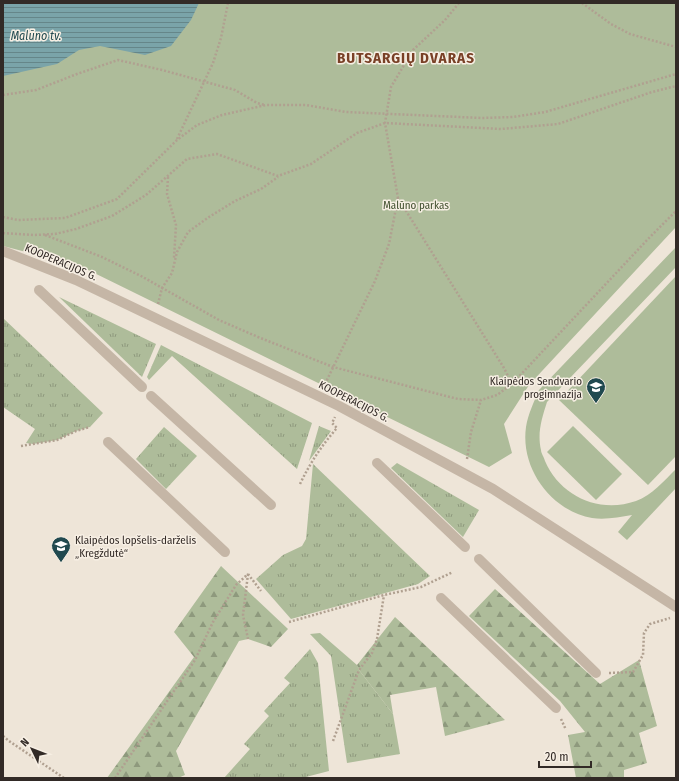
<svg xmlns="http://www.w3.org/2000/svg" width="679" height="781" viewBox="0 0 679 781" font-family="'Fira Sans Condensed',sans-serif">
  <defs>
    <pattern id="grass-tufts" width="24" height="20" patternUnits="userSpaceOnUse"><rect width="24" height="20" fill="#aebc9a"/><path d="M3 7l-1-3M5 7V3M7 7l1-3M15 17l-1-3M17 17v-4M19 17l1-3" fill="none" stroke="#8e997d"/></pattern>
    <pattern id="forest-firs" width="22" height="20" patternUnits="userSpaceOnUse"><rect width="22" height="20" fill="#aebc9a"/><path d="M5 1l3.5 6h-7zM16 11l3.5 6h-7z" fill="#8e997d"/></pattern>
    <pattern id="water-rules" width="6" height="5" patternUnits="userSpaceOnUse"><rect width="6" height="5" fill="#7aa4a9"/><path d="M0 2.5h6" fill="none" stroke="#658689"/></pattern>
  </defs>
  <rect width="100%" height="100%" fill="#eee5d8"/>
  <g fill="url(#grass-tufts)">
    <polygon points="59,297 156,344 142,377"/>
    <polygon points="3,318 103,413 90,427 76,431 57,440 33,444 26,443 35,429 3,407"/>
    <polygon points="161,345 312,423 297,469 172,356 149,380 147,377"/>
    <polygon points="319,426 331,431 309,461"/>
    <polygon points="164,427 197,456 166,489 136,459"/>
    <polygon points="397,463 479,510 463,537 391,468"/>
    <polygon points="313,464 430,576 418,584 291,619 256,579 283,555 302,546 306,539"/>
    <polygon points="320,633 357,665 359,670 393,714 400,754 347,763 331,656 310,634"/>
    <polygon points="310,649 318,663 329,771 302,778 224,778 250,749 244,744 269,716 264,711 290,683 284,678"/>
  </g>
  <g fill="url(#forest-firs)">
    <polygon points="221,566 288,629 271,647 248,639 239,641 176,751 185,775 178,778 107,778 194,657 174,632"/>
    <polygon points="495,589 600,684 639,660 657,726 639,733 647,763 624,770 624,778 576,778 568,735 585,732 560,701 469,616"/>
    <polygon points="395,617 505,720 445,736 436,687 390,695 393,714 359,670 357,665"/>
  </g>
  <g fill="#aebc9a">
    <polygon points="3,3 676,3 676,227 529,385 504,424 512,453 489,467 80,266 3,246"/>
    <path d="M676,247V267L547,402C542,418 537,433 541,450C541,453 544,457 545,461C560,496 599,514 636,501C652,495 664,481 676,469V488L627,540L618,532L632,515C619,517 606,520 592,518C552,511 520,469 526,427C528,414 534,402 539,390Z"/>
    <polygon points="676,276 676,456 648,485 559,400"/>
    <polygon points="573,426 622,474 596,500 547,452"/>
  </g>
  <polygon fill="url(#water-rules)" points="3,3 199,3 191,20 171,46 145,55 100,46 79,50 57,64 3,76"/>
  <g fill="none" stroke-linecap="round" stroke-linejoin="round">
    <g stroke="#b0a090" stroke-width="2.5" stroke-dasharray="2 2" stroke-linecap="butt">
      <polyline points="459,3 445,20 413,50 391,87 385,123 398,198 504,368 512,384"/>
      <polyline points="582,3 611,24 630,34 676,47"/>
      <polyline points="3,95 36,90 77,74 118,60 162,70 235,90 257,103 265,105"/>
      <polyline points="177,139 213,63 221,38 228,3"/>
      <polyline points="168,177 167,194 176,225 174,258"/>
      <polyline points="3,217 18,220 65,218 117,199 177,140 197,125 222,115 266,105 306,105 346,112 482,118 513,117 545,112 676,74"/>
      <polyline points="3,233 33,235 55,234 76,229 112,216 146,195 187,159 217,154 278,176 311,164 357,133 385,123 501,129 558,124 652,92 676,86"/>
      <polyline points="45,235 102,257 141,276 219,320 258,337 333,367 458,399 481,400 497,395 512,384 648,239 676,211"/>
      <polyline points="158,304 162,288 172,273 177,252 188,232 209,217 235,201 261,189 278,177"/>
      <polyline points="325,384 375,281 389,244 398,198"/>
      <polyline points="21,446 57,440 76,431 90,427"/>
      <polyline points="467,459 471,432 481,400"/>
      <path d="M300,484C310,463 322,445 337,428L332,423L335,417"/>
      <polyline points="248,574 243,615 248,639"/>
      <polyline points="248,574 261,591"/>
      <polyline points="289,622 384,595 421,587 453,572"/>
      <polyline points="609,673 633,672 643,655 644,633 650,624 670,618"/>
      <polyline points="561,719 566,730"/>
      <polyline points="3,736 9,741 64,778"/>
      <polyline points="333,741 359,670 372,653 377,639 384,595"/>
      <polyline points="115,778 195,660 213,622 236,585 248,574"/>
    </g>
    <g stroke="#c5b6a6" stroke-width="10">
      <polyline points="3,251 76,280 339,406 493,489 676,607"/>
      <polyline points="39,290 142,387"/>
      <polyline points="151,396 271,505"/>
      <polyline points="108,442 225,552"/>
      <polyline points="377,463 465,547"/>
      <polyline points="479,559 596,673"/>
      <polyline points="441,598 556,708"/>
    </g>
  </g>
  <defs>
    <symbol id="school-pin" viewBox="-11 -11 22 30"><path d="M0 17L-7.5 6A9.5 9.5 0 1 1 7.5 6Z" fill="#20494f" stroke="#f7efe4"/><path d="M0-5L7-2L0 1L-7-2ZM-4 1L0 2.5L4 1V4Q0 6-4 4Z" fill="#fff"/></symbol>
  </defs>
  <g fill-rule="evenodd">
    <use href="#school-pin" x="585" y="376" width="22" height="30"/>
    <use href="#school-pin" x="50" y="535" width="22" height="30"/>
  </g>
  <g text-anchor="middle" stroke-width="3" stroke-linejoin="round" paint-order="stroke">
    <g font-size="11" fill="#3f4e2c" stroke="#f7efe4">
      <text x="416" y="209">Malūno parkas</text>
    </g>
    <g font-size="11" fill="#322a26" stroke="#f7efe4">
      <text transform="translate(61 262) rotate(23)" y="4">KOOPERACIJOS G.</text>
      <text transform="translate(354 401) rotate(27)" y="4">KOOPERACIJOS G.</text>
    </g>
    <g font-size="11" fill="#322a26" stroke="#f7efe4" text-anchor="end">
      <text x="582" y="385">Klaipėdos Sendvario<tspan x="582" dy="13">progimnazija</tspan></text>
      <text x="75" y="544" text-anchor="start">Klaipėdos lopšelis-darželis<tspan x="75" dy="13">„Kregždutė“</tspan></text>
    </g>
    <g font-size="12" font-style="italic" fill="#20494f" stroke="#f7efe4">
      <text x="36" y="40">Malūno tv.</text>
    </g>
    <g font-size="15" font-weight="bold" letter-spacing="1" fill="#794026" stroke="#f7efe4">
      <text x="406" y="63">BUTSARGIŲ DVARAS</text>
    </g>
  </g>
  <rect width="679" height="781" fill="none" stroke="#322a26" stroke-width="8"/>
  <g transform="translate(32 749) rotate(313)" stroke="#f7efe4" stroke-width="3" paint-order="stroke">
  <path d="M0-3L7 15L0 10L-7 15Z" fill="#322a26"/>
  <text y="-6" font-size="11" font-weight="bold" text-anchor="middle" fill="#322a26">N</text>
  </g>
  <path d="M539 761v6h52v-6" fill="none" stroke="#322a26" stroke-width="2"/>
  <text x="545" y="761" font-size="12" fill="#322a26" stroke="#f7efe4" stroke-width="3" paint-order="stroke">20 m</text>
</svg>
